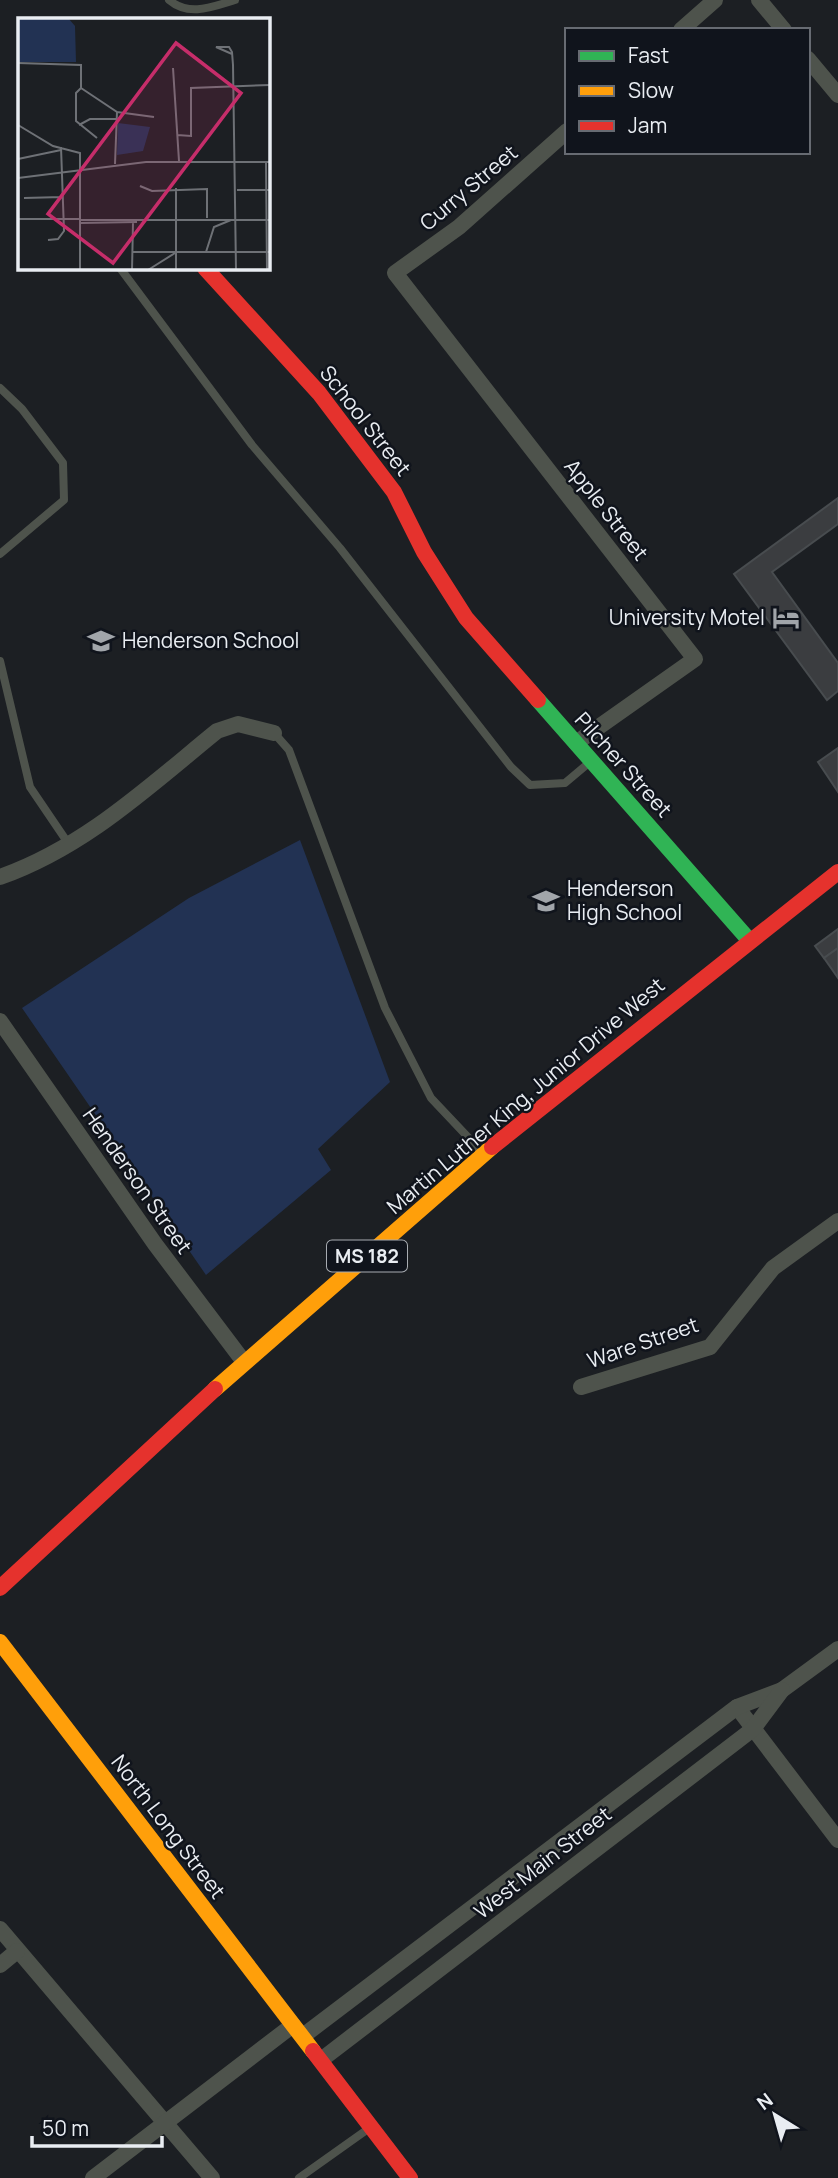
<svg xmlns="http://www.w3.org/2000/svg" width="838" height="2178" viewBox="0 0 838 2178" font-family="Manrope,sans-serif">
  <rect width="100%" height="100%" fill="#1c1f23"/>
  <polygon fill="#223253" points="300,840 390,1082 318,1149 331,1170 206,1275 22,1008 189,898"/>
  <g fill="#3b3d40" stroke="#484c4f" stroke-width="2">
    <polygon points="838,498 838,524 772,572 838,663 838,691 827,700 734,574"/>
    <polygon points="838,748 838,792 818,762"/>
    <polygon points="838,929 838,948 824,958 815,946"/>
    <polygon points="838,948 838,978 824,958"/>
  </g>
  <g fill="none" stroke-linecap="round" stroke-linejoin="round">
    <g stroke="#4e534c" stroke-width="8">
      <path d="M169,0C189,17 212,7 235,0"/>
      <polyline points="120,268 252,445 340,548 511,767 530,785 565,783 590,762"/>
      <polyline points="0,388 22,409 63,463 64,500 0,554"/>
      <polyline points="0,661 30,787 70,846"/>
      <polyline points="274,733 289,750 385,1008 431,1098 482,1152"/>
      <polyline points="299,2178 368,2129"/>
    </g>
    <g stroke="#4e534c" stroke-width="16">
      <polyline points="759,0 784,30"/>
      <polyline points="681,30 715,0"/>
      <polyline points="808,59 838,95"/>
      <polyline points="567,131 459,227 395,273 695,659 576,743"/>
      <path d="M0,877C85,847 148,787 217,731L238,724L274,733"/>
      <polyline points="0,1021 155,1244 244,1362"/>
      <polyline points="581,1387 710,1347 773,1268 838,1221"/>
      <polyline points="737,1707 838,1840"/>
      <polyline points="0,1929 212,2178"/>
      <polyline points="0,1965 17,1951"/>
      <polyline points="303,2036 737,1707 782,1690 838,1649"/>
      <polyline points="321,2060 753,1729 782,1690"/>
      <polyline points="93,2178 293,2025"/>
    </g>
    <polyline stroke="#30b455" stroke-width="16" points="538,700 749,940"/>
    <g stroke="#ff9f0a" stroke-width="16">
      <polyline points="215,1389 492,1147"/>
      <polyline points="0,1642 313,2051"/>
    </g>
    <g stroke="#e5322d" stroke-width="16">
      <polyline points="205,268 319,393 394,492 424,552 466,618 538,700"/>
      <polyline points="492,1147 838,872"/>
      <polyline points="0,1588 215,1389"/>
      <polyline points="313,2051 410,2178"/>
    </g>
  </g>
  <defs>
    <symbol id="hotel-bare" viewBox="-9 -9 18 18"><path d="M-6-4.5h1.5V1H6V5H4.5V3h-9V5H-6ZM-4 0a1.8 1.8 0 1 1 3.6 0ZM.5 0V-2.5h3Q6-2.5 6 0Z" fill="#a1a5aa" stroke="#10141c" stroke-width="2.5" paint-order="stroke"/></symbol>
    <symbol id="school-bare" viewBox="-9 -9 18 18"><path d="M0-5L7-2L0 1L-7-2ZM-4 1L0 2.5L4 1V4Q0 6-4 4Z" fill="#a1a5aa" stroke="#10141c" stroke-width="2.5" paint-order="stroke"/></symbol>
  </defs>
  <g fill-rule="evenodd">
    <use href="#hotel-bare" x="767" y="599" width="38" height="38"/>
    <use href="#school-bare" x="82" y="622" width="38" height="38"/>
    <use href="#school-bare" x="527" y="882" width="38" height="38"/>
  </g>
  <g text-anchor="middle" stroke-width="5" stroke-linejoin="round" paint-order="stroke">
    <rect fill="#10141c" stroke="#a8acb2" stroke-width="2" x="327" y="1240.5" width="80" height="31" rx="5"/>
    <g font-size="19" font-weight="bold" fill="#e9edf2">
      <text x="367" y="1263">MS 182</text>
    </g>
    <g font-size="21" fill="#e9edf2" stroke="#10141c">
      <text transform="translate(469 188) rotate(-40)" y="7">Curry Street</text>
      <text transform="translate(365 421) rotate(52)" y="7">School Street</text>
      <text transform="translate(606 510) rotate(52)" y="7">Apple Street</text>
      <text transform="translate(623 765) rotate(48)" y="7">Pilcher Street</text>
      <text transform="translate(526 1096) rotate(-40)" y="7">Martin Luther King, Junior Drive West</text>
      <text transform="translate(137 1181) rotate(55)" y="7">Henderson Street</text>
      <text transform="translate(643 1343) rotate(-19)" y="7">Ware Street</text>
      <text transform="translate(168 1827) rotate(53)" y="7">North Long Street</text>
      <text transform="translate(543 1863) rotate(-38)" y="7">West Main Street</text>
    </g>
    <g font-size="21" fill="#e9edf2" stroke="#10141c" text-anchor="start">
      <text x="765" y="625" text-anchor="end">University Motel</text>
      <text x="122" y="648">Henderson School</text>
      <text x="567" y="896">Henderson<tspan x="567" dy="24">High School</tspan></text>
    </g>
  </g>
  <g transform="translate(18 18)">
    <rect width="252" height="252" fill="#1c1f23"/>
    <path d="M0,0H50L57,8L58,44H0ZM100,105L132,109L125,133L99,137Z" fill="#223253"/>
    <path fill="none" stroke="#6e7176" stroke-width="2" d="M214,36L198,29H211L214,34L215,47L218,252M0,45L63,47V70M155,50L161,143M63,70L99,94L97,146M63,70L58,75V103L79,120M99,94L136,99M0,107L35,128L62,135V252M61,107L72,101H98M159,117L173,118V70L252,67M0,141L43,132M248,145L249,252M0,160L128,144H252M122,168L134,173L189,171V200M219,172H252M6,180L44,179M0,201H61M62,202H252M62,205L119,204M30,222L40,221L46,213L43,129M115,234H252M188,234L196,209L213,202M114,252L115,205M130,252L157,235M158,252V170"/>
    <path fill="#c62d6a" fill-opacity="0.15" stroke="#c62d6a" stroke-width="3.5" d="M158,25L223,75L95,245L30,196Z"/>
    <rect width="252" height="252" fill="none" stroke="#e9edf2" stroke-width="3.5"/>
  </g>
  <rect x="565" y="28" width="245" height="126" fill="#10141c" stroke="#676b72" stroke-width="2"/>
  <rect x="579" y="51" width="35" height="10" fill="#30b455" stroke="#676b72" stroke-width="2"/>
  <text x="628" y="63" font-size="21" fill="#e9edf2">Fast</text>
  <rect x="579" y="86" width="35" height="10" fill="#ff9f0a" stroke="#676b72" stroke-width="2"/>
  <text x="628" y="98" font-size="21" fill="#e9edf2">Slow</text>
  <rect x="579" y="121" width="35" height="10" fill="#e5322d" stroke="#676b72" stroke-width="2"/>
  <text x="628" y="133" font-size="21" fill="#e9edf2">Jam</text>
  <g transform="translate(775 2115) rotate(323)" stroke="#10141c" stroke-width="5" paint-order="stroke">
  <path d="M0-5L12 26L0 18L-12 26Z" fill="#e9edf2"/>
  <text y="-10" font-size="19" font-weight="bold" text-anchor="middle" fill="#e9edf2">N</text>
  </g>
  <path d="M32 2136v10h130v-10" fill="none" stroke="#e9edf2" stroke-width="3.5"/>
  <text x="42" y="2136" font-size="21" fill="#e9edf2" stroke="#10141c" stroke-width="5" paint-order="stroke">50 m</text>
</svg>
